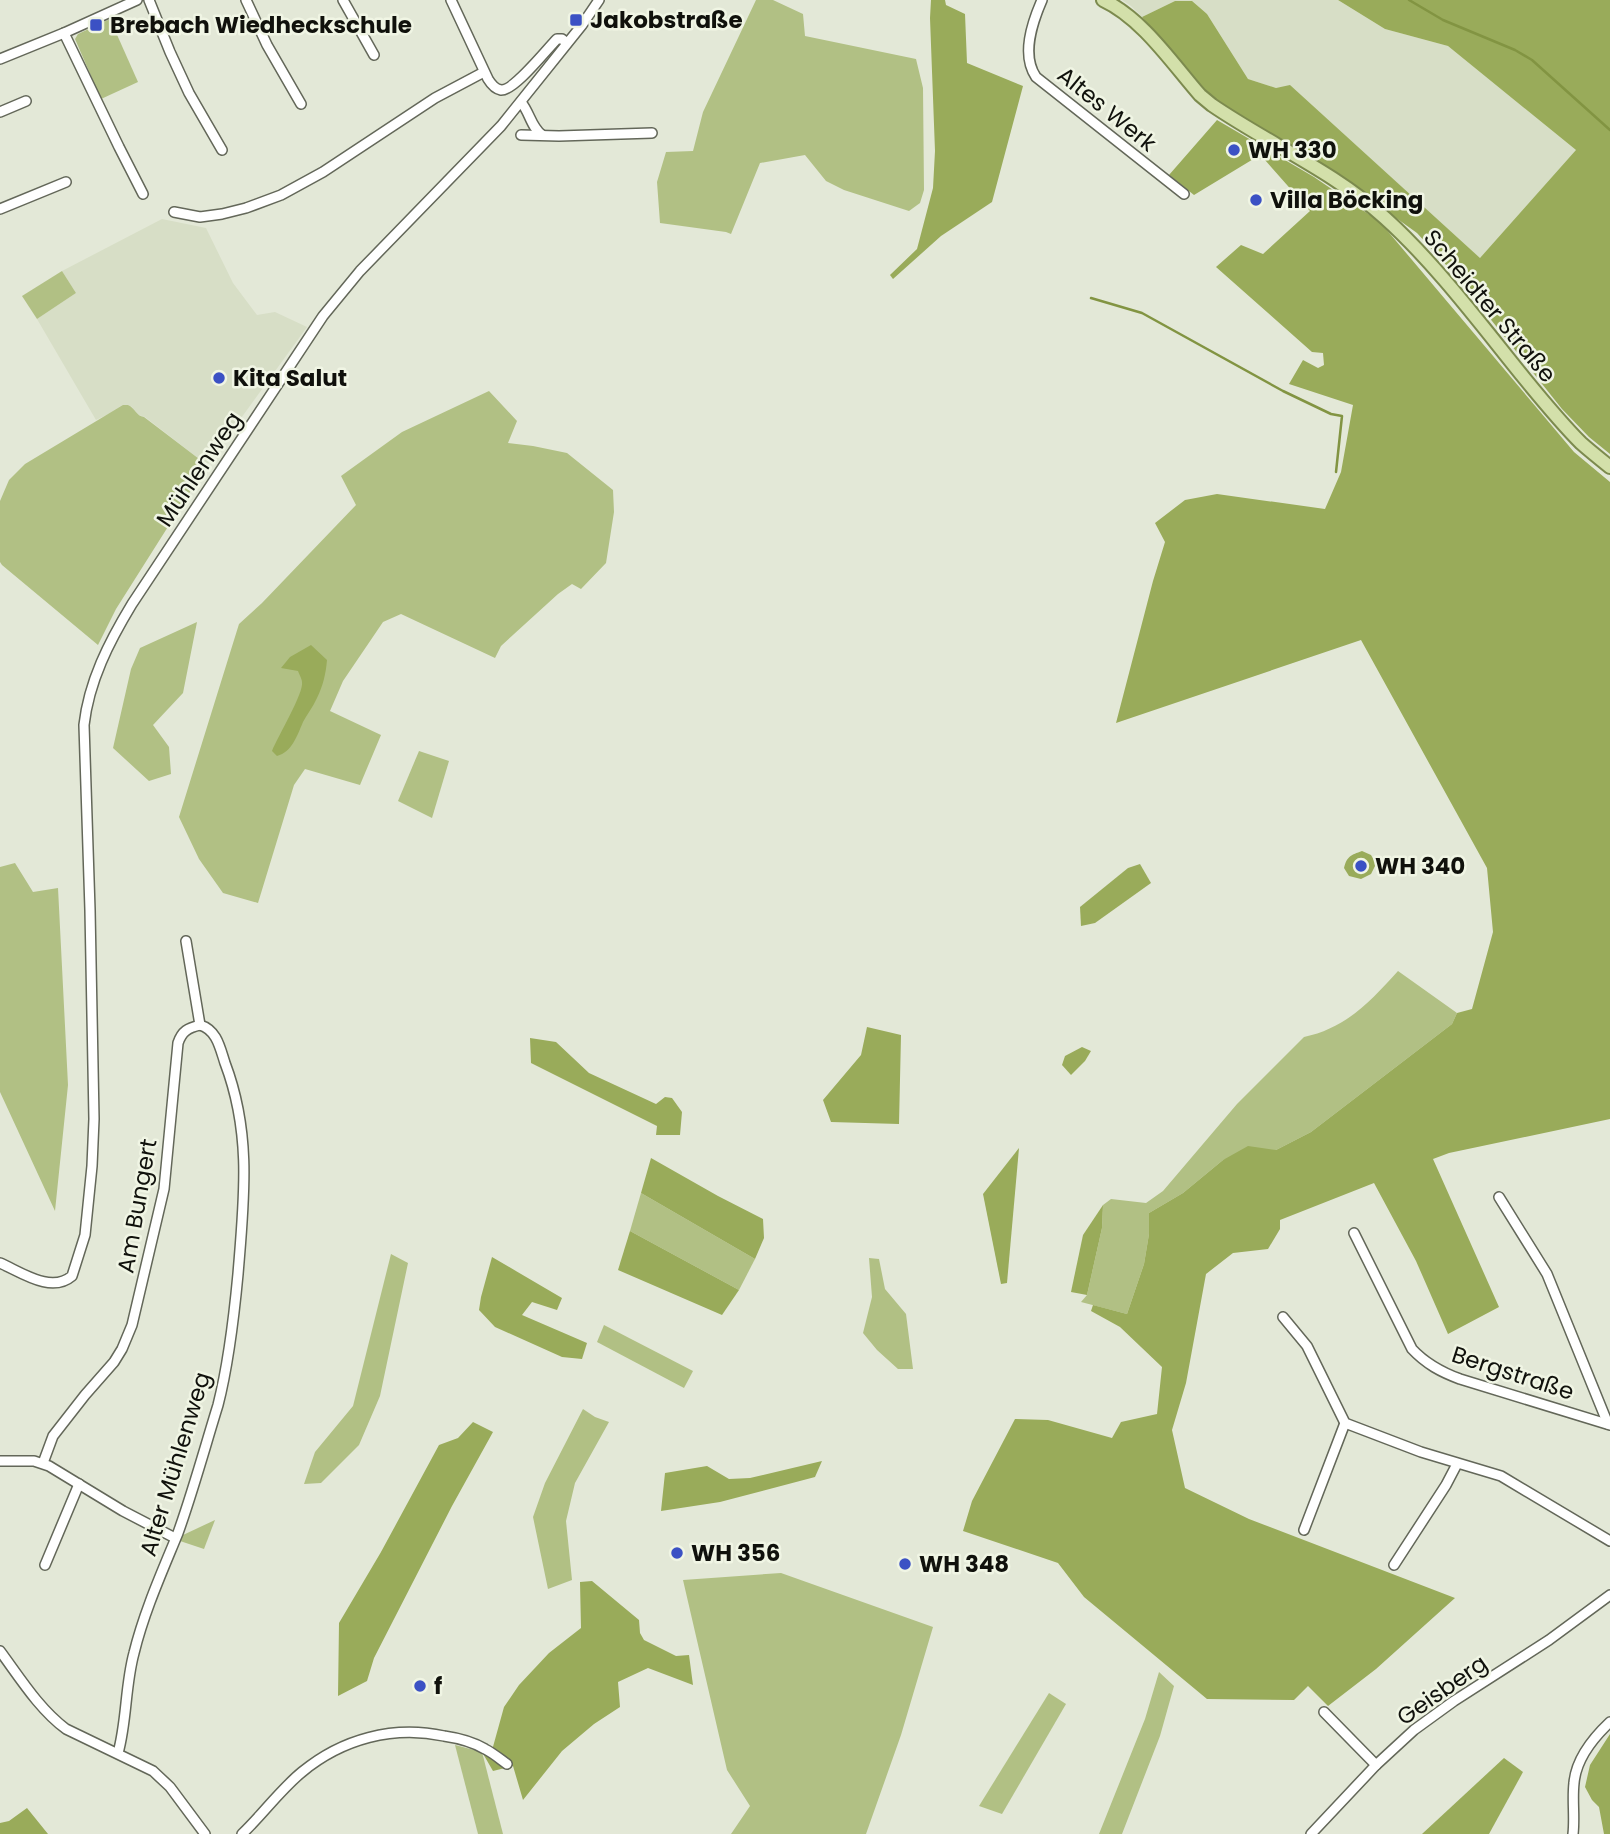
<svg xmlns="http://www.w3.org/2000/svg" width="1610" height="1834" viewBox="0 0 1610 1834" font-family="Poppins,sans-serif">
  <rect width="100%" height="100%" fill="#e3e8d7"/>
  <g fill="#d7dec6">
    <polygon points="1122,0 1338,0 1385,29 1448,46 1577,151 1480,258 1290,86 1276,88 1248,79 1207,14 1175,1 1142,17 1131,6"/>
    <polygon points="162,219 206,228 233,283 257,315 275,312 307,327 207,465 145,417 136,414 132,407 128,405 96,420 37,319 76,293 62,271"/>
  </g>
  <g fill="#b1c084">
    <polygon points="756,0 773,0 803,14 805,36 916,59 923,88 924,190 920,203 909,211 844,190 826,181 805,155 760,163 731,234 726,232 660,223 657,182 666,152 693,151 703,112"/>
    <polygon points="110,19 138,82 101,99 75,39 78,34"/>
    <polygon points="62,271 76,293 37,319 22,296"/>
    <polygon points="489,391 517,421 508,443 533,446 567,453 613,490 614,512 606,563 581,589 572,584 558,594 501,646 495,658 401,614 383,622 343,681 330,711 381,735 360,785 305,769 294,785 258,903 223,893 199,859 179,817 239,624 262,603 356,505 341,476 402,432"/>
    <path d="M123,405H128C135,408 136,416 144,417L207,465L116,609L98,645L2,565L0,562V501L9,480L25,464Z"/>
    <polygon points="197,622 183,693 153,725 169,747 171,774 149,781 113,748 131,669 140,648"/>
    <polygon points="419,751 449,761 432,818 398,801"/>
    <polygon points="15,863 33,892 58,888 68,1085 55,1211 0,1092 0,867"/>
    <path d="M1398,971L1457,1013L1452,1024L1311,1132L1276,1150L1223,1160L1183,1193L1149,1213V1234L1144,1264L1127,1314L1081,1302L1087,1295L1102,1228L1103,1205L1111,1199L1146,1203L1163,1191L1237,1104L1304,1037C1346,1028 1370,1002 1398,971Z"/>
    <polygon points="641,1193 755,1259 739,1290 630,1231"/>
    <polygon points="391,1254 408,1263 380,1396 359,1445 321,1483 304,1484 315,1452 353,1406"/>
    <polygon points="869,1258 879,1259 885,1289 906,1314 913,1369 898,1369 877,1350 863,1333 872,1297"/>
    <polygon points="604,1325 693,1371 684,1388 597,1342"/>
    <polygon points="583,1409 595,1417 609,1422 575,1483 566,1521 572,1580 548,1589 533,1517 545,1483"/>
    <polygon points="215,1520 204,1549 180,1541 183,1535"/>
    <polygon points="781,1573 933,1627 901,1735 866,1834 731,1834 750,1806 727,1770 683,1580"/>
    <polygon points="1159,1672 1174,1686 1160,1736 1122,1834 1099,1834 1145,1719"/>
    <polygon points="1049,1693 1066,1704 1002,1814 979,1806"/>
    <polygon points="455,1745 482,1752 503,1834 478,1834"/>
  </g>
  <g fill="#99ab5a">
    <polygon points="931,0 945,0 946,5 965,14 967,63 1023,86 992,202 941,236 893,279 890,275 917,249 933,188 935,151 930,18"/>
    <polygon points="1338,0 1610,0 1610,454 1589,437 1562,409 1457,277 1417,233 1346,182 1220,103 1197,85 1142,17 1175,1 1192,1 1207,14 1248,79 1276,88 1290,85 1480,258 1576,150 1448,46 1385,29"/>
    <polygon points="1217,120 1314,177 1380,222 1574,452 1610,482 1610,1119 1449,1153 1433,1159 1499,1307 1448,1334 1416,1261 1374,1183 1280,1220 1280,1229 1268,1249 1233,1253 1206,1274 1186,1383 1172,1430 1185,1488 1249,1519 1455,1598 1376,1669 1328,1706 1308,1686 1294,1700 1207,1699 1084,1597 1058,1563 963,1531 972,1501 1015,1419 1048,1420 1112,1438 1121,1422 1157,1414 1162,1367 1120,1327 1091,1311 1093,1305 1127,1314 1144,1264 1149,1234 1149,1213 1183,1193 1223,1160 1248,1146 1276,1150 1311,1132 1452,1024 1457,1013 1472,1009 1493,932 1487,868 1361,640 1116,723 1153,581 1165,542 1155,523 1185,500 1217,494 1325,509 1341,472 1353,405 1289,384 1303,360 1318,368 1324,365 1323,353 1312,352 1216,267 1241,245 1263,254 1310,211 1265,160 1255,158 1194,195 1169,175"/>
    <path d="M311,645L327,660C326,673 323,686 317,698C313,707 307,714 303,722C297,736 292,752 277,756L272,751C278,736 304,693 302,682C302,679 299,674 298,671L281,668L290,657Z"/>
    <path d="M1362,851L1371,855L1376,864L1371,874L1361,879L1349,876L1344,868C1347,856 1351,855 1362,851Z"/>
    <polygon points="1140,864 1151,883 1095,923 1081,926 1080,907 1128,868"/>
    <polygon points="867,1027 901,1035 899,1124 831,1122 823,1100 861,1055"/>
    <polygon points="530,1038 556,1042 589,1073 656,1104 665,1097 672,1098 682,1112 680,1135 656,1135 657,1126 531,1063"/>
    <polygon points="1082,1047 1091,1051 1085,1061 1071,1075 1062,1065 1065,1056"/>
    <polygon points="1019,1148 1007,1283 1001,1284 983,1194"/>
    <polygon points="651,1158 718,1196 763,1219 764,1238 755,1259 641,1193"/>
    <polygon points="1103,1205 1102,1228 1087,1295 1071,1292 1083,1235"/>
    <polygon points="630,1231 739,1290 722,1315 618,1270"/>
    <polygon points="492,1257 562,1298 557,1310 532,1302 522,1315 587,1343 582,1359 562,1357 495,1327 479,1310 481,1297"/>
    <polygon points="473,1422 493,1432 452,1506 374,1658 367,1681 338,1696 339,1623 381,1552 439,1445 458,1438"/>
    <polygon points="822,1461 815,1477 720,1502 661,1511 665,1473 707,1466 729,1479 750,1478"/>
    <polygon points="592,1581 639,1620 640,1633 644,1640 676,1656 689,1655 693,1685 648,1668 618,1682 620,1707 594,1724 562,1751 523,1800 513,1766 493,1771 482,1752 491,1754 504,1707 519,1685 549,1653 581,1628 580,1582"/>
    <polygon points="1610,1734 1610,1834 1604,1834 1599,1807 1592,1800 1585,1787 1590,1765"/>
    <polygon points="1504,1758 1523,1772 1489,1834 1422,1834"/>
    <polygon points="27,1808 48,1834 0,1834 0,1823 9,1821"/>
  </g>
  <g fill="none" stroke-linecap="round" stroke-linejoin="round">
    <g stroke="#829442" stroke-width="2.5">
      <polyline points="1409,0 1443,20 1515,50 1532,60 1610,130"/>
      <polyline points="1091,298 1142,313 1283,391 1331,414 1342,416 1336,472"/>
    </g>
    <defs>
      <g id="minor">
        <polyline points="149,0 170,52 189,93 222,150"/>
        <polyline points="246,0 267,45 301,104"/>
        <polyline points="343,0 374,55"/>
        <path d="M451,0L488,79C491,84 495,89 501,90C514,91 547,49 557,39H562L567,43"/>
        <path d="M1042,0C1032,23 1021,55 1036,77L1184,194"/>
        <polyline points="64,33 119,147 143,194"/>
        <polyline points="0,59 64,33 137,0"/>
        <path d="M521,102C530,113 531,127 542,135"/>
        <polyline points="0,112 26,101"/>
        <polyline points="521,135 559,136 652,133"/>
        <polyline points="0,209 66,182"/>
        <polyline points="174,212 200,217 222,214 246,208 281,195 323,172 435,98 484,72"/>
        <polyline points="186,941 200,1025"/>
        <polyline points="1499,1197 1547,1274 1608,1424"/>
        <path d="M1354,1233L1412,1349C1426,1364 1441,1372 1460,1379L1610,1425"/>
        <path d="M0,1263C21,1272 51,1294 72,1276L85,1235L92,1166L94,1119L90,910L84,725C89,681 109,642 132,604L323,316L360,271L501,126L582,25L599,0"/>
        <polyline points="1283,1317 1307,1346 1345,1423 1421,1452 1501,1476 1610,1541"/>
        <polyline points="0,1461 34,1461 49,1466 123,1511 175,1538"/>
        <path d="M43,1463L53,1436L85,1395L114,1362L122,1349L132,1325L164,1189L178,1043C182,1031 188,1028 200,1025"/>
        <polyline points="1304,1530 1345,1423"/>
        <polyline points="45,1565 79,1484"/>
        <polyline points="1394,1565 1446,1485 1457,1464"/>
        <path d="M0,1651C20,1678 39,1709 66,1729L153,1771L170,1787L205,1834"/>
        <polyline points="1324,1712 1376,1765"/>
        <path d="M118,1753C127,1721 125,1686 134,1653C144,1612 162,1572 178,1533C193,1491 205,1447 218,1405C229,1362 234,1317 238,1274C244,1200 252,1134 225,1063C220,1048 217,1030 200,1025"/>
        <path d="M242,1834C263,1814 280,1790 302,1772C342,1739 393,1725 444,1736C458,1738 473,1742 485,1749C493,1753 500,1759 507,1764"/>
        <polyline points="1311,1834 1376,1765 1414,1730 1454,1701 1549,1640 1610,1595"/>
        <path d="M1573,1834C1575,1817 1572,1800 1574,1783C1576,1759 1593,1738 1610,1722"/>
      </g>
      <path id="major" d="M1103,0C1142,18 1172,63 1200,95L1212,105C1269,144 1333,171 1385,218C1436,264 1482,326 1525,379C1543,401 1561,423 1581,443C1590,451 1600,459 1610,467"/>
    </defs>
    <use href="#minor" stroke="#636759" stroke-width="12"/>
    <use href="#major" stroke="#7c8a4e" stroke-width="16"/>
    <use href="#minor" stroke="#fff" stroke-width="9"/>
    <use href="#major" stroke="#d3e0aa" stroke-width="12"/>
  </g>
  <g fill="#3b51c4" stroke="#f0f5e4" stroke-width="2.5">
    <rect x="569" y="13" width="14" height="14" rx="3.5"/>
    <rect x="89" y="18" width="14" height="14" rx="3.5"/>
    <circle cx="1234" cy="150" r="7"/>
    <circle cx="1256" cy="200" r="7"/>
    <circle cx="219" cy="378" r="7"/>
    <circle cx="1361" cy="866" r="7"/>
    <circle cx="677" cy="1553" r="7"/>
    <circle cx="905" cy="1564" r="7"/>
    <circle cx="420" cy="1686" r="7"/>
  </g>
  <g text-anchor="middle" stroke-width="5" stroke-linejoin="round" paint-order="stroke">
    <g font-size="23" font-weight="bold" fill="#10110c" stroke="#f0f5e4" text-anchor="start">
      <text x="590" y="28">Jakobstraße</text>
      <text x="110" y="33">Brebach Wiedheckschule</text>
      <text x="1248" y="158">WH 330</text>
      <text x="1270" y="208">Villa Böcking</text>
      <text x="233" y="386">Kita Salut</text>
      <text x="1375" y="874">WH 340</text>
      <text x="691" y="1561">WH 356</text>
      <text x="919" y="1572">WH 348</text>
      <text x="434" y="1694">f</text>
    </g>
    <g font-size="23" fill="#10110c" stroke="#f0f5e4">
      <text transform="translate(1107 109) rotate(39)" y="8">Altes Werk</text>
      <text transform="translate(1490 306) rotate(50)" y="8">Scheidter Straße</text>
      <text transform="translate(199 469) rotate(-56)" y="8">Mühlenweg</text>
      <text transform="translate(137 1206) rotate(-80)" y="8">Am Bungert</text>
      <text transform="translate(1513 1373) rotate(18)" y="8">Bergstraße</text>
      <text transform="translate(175 1464) rotate(-73)" y="8">Alter Mühlenweg</text>
      <text transform="translate(1442 1690) rotate(-35)" y="8">Geisberg</text>
    </g>
  </g>
</svg>
